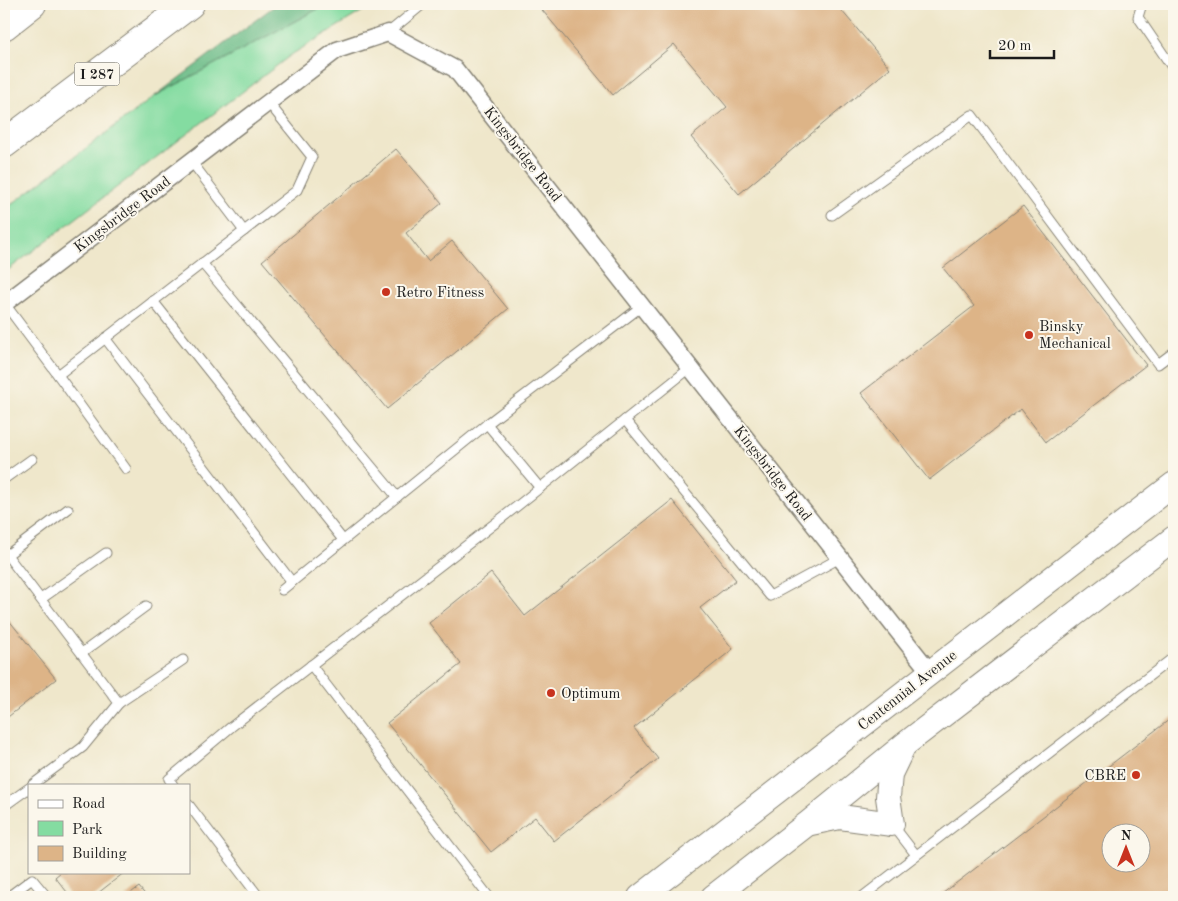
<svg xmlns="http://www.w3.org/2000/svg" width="1178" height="901" viewBox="0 0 1178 901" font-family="'Old Standard TT',serif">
  <rect width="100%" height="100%" fill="#fbf7ec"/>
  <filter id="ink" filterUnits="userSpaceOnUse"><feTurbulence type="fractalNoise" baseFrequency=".02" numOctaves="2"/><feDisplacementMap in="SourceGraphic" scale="10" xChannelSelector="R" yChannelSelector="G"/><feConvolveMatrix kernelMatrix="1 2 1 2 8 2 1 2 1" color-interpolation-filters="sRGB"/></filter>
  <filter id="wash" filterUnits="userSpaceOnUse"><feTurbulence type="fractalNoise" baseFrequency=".0096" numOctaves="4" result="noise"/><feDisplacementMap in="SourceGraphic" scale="20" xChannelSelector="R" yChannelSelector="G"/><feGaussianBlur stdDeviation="1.12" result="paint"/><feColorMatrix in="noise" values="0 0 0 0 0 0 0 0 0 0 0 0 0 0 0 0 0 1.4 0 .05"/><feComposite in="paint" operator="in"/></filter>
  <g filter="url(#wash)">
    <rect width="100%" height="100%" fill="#efe7cb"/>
    <polygon fill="#84dca1" stroke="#507c5e" points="327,4 374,4 291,55 4,273 4,210 155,96"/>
    <polygon fill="#6bbc87" stroke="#446c52" points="277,4 327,4 155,96"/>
    <g id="blocks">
      <g fill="#ddb487" fill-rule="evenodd">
        <polygon points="537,4 836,4 890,68 739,194 691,137 727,107 674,44 613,95"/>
        <polygon points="396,149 442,203 406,233 428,261 452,241 508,309 387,409 262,261"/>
        <polygon points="1023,206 1146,365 1046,442 1021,409 929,480 861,393 974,306 943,268"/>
        <polygon points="672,500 736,580 700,608 733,649 634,728 658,759 554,841 535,817 491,852 387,723 461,664 429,623 491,573 525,616"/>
        <polygon points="4,614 56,679 4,720"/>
        <path d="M1174,716V897H938ZM1110,834H1140V864H1110Z"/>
        <polygon points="61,872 125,872 93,897 71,897 55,877"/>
        <polygon points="139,887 147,897 125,897"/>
        <polygon points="26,888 32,897 14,897"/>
      </g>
    </g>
  </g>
  <g filter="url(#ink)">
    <use href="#blocks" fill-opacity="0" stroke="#868274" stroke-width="1"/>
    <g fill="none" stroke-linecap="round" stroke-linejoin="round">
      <defs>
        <g id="lane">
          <polyline points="1142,4 1138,17 1174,70"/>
          <polyline points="388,33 423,4"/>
          <polyline points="191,161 244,231"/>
          <polyline points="832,215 972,115 1158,364 1174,352"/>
          <polyline points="202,263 397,497"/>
          <polyline points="153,301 343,540"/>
          <polyline points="5,304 58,375 297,190 312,157 268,102"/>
          <polyline points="105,338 292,582"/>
          <polyline points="58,375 126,469"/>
          <polyline points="625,420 770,596 840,558"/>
          <polyline points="487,424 540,488"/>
          <polyline points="4,479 32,459"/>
          <polyline points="4,551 119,703 83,747 32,785"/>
          <polyline points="7,555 68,509"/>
          <polyline points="282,590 487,424 642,306"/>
          <polyline points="41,599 106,553"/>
          <polyline points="82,653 146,606"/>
          <polyline points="311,665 489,897"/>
          <polyline points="119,703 183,660"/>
          <polyline points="173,785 169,779 231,727 516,507 690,368"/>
          <polyline points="189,805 259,897"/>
          <polyline points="4,806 29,788"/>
          <polyline points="892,824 916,855"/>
          <polyline points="8,897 32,879 47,897"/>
          <polyline points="862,897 1174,657"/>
        </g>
        <polyline id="street" points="4,304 337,50 388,33 455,69 930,672"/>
        <g id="secondary">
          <polyline points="811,823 840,817 892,824 888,797 890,774 903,747"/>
          <polyline points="640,897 1174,484"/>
          <polyline points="713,897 807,824 904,745 1174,538"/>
        </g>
        <g id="highway">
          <polyline points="4,26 32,4"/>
          <polyline points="4,144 190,4"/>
        </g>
      </defs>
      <use href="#lane" stroke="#868274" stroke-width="11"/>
      <use href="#street" stroke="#868274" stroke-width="19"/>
      <use href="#secondary" stroke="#868274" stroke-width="26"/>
      <use href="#highway" stroke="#868274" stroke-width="30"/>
      <use href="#lane" stroke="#fff" stroke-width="9"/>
      <use href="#street" stroke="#fff" stroke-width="16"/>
      <use href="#secondary" stroke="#fff" stroke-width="24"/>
      <use href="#highway" stroke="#fff" stroke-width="28"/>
    </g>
  </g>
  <g fill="#c8321e" stroke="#fbf7ec" stroke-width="2">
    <circle cx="386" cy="292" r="5"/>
    <circle cx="1029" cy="335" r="5"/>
    <circle cx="551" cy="693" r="5"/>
    <circle cx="1136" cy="775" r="5"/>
  </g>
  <g text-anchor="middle" stroke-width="4" stroke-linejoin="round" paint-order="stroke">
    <rect fill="#fbf7ec" stroke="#5f5e5a" stroke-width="1" x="74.5" y="62.5" width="45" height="23" rx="4"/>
    <g font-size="14" font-weight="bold" fill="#1c1c1c">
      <text x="97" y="79">I 287</text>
    </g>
    <g font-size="15" fill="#1c1c1c" stroke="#fbf7ec">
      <text transform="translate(523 154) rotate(52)" y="5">Kingsbridge Road</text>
      <text transform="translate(122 214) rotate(-37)" y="5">Kingsbridge Road</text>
      <text transform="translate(773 473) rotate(52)" y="5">Kingsbridge Road</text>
      <text transform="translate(907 690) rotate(-38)" y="5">Centennial Avenue</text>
    </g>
    <g font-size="15" fill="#1c1c1c" stroke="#fbf7ec" text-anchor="start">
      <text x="396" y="297">Retro Fitness</text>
      <text x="1039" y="331">Binsky<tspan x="1039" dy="17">Mechanical</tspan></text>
      <text x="561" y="698">Optimum</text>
      <text x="1126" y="780" text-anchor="end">CBRE</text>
    </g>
  </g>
  <rect width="1178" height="901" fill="none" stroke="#fbf7ec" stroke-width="20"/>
  <rect x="28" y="784" width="162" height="90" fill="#fbf7ec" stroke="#a29f99"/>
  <rect x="38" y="800" width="25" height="8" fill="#ffffff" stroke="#a29f99"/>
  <text x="72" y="808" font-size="15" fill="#1c1c1c">Road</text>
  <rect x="38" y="821" width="25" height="15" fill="#84dca1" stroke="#a29f99"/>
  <text x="72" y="834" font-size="15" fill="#1c1c1c">Park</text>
  <rect x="38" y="846" width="25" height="15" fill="#ddb487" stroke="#a29f99"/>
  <text x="72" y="858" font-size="15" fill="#1c1c1c">Building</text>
  <g transform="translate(1126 848)"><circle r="24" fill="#fbf7ec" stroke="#a29f99"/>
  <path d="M0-4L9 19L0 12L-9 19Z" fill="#c8321e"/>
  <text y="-8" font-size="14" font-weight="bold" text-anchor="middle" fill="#1c1c1c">N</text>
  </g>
  <path d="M990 50v8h64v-8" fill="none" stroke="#1c1c1c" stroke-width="2.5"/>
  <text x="998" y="50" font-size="15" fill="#1c1c1c" stroke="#fbf7ec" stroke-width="4" paint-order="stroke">20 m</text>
</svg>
